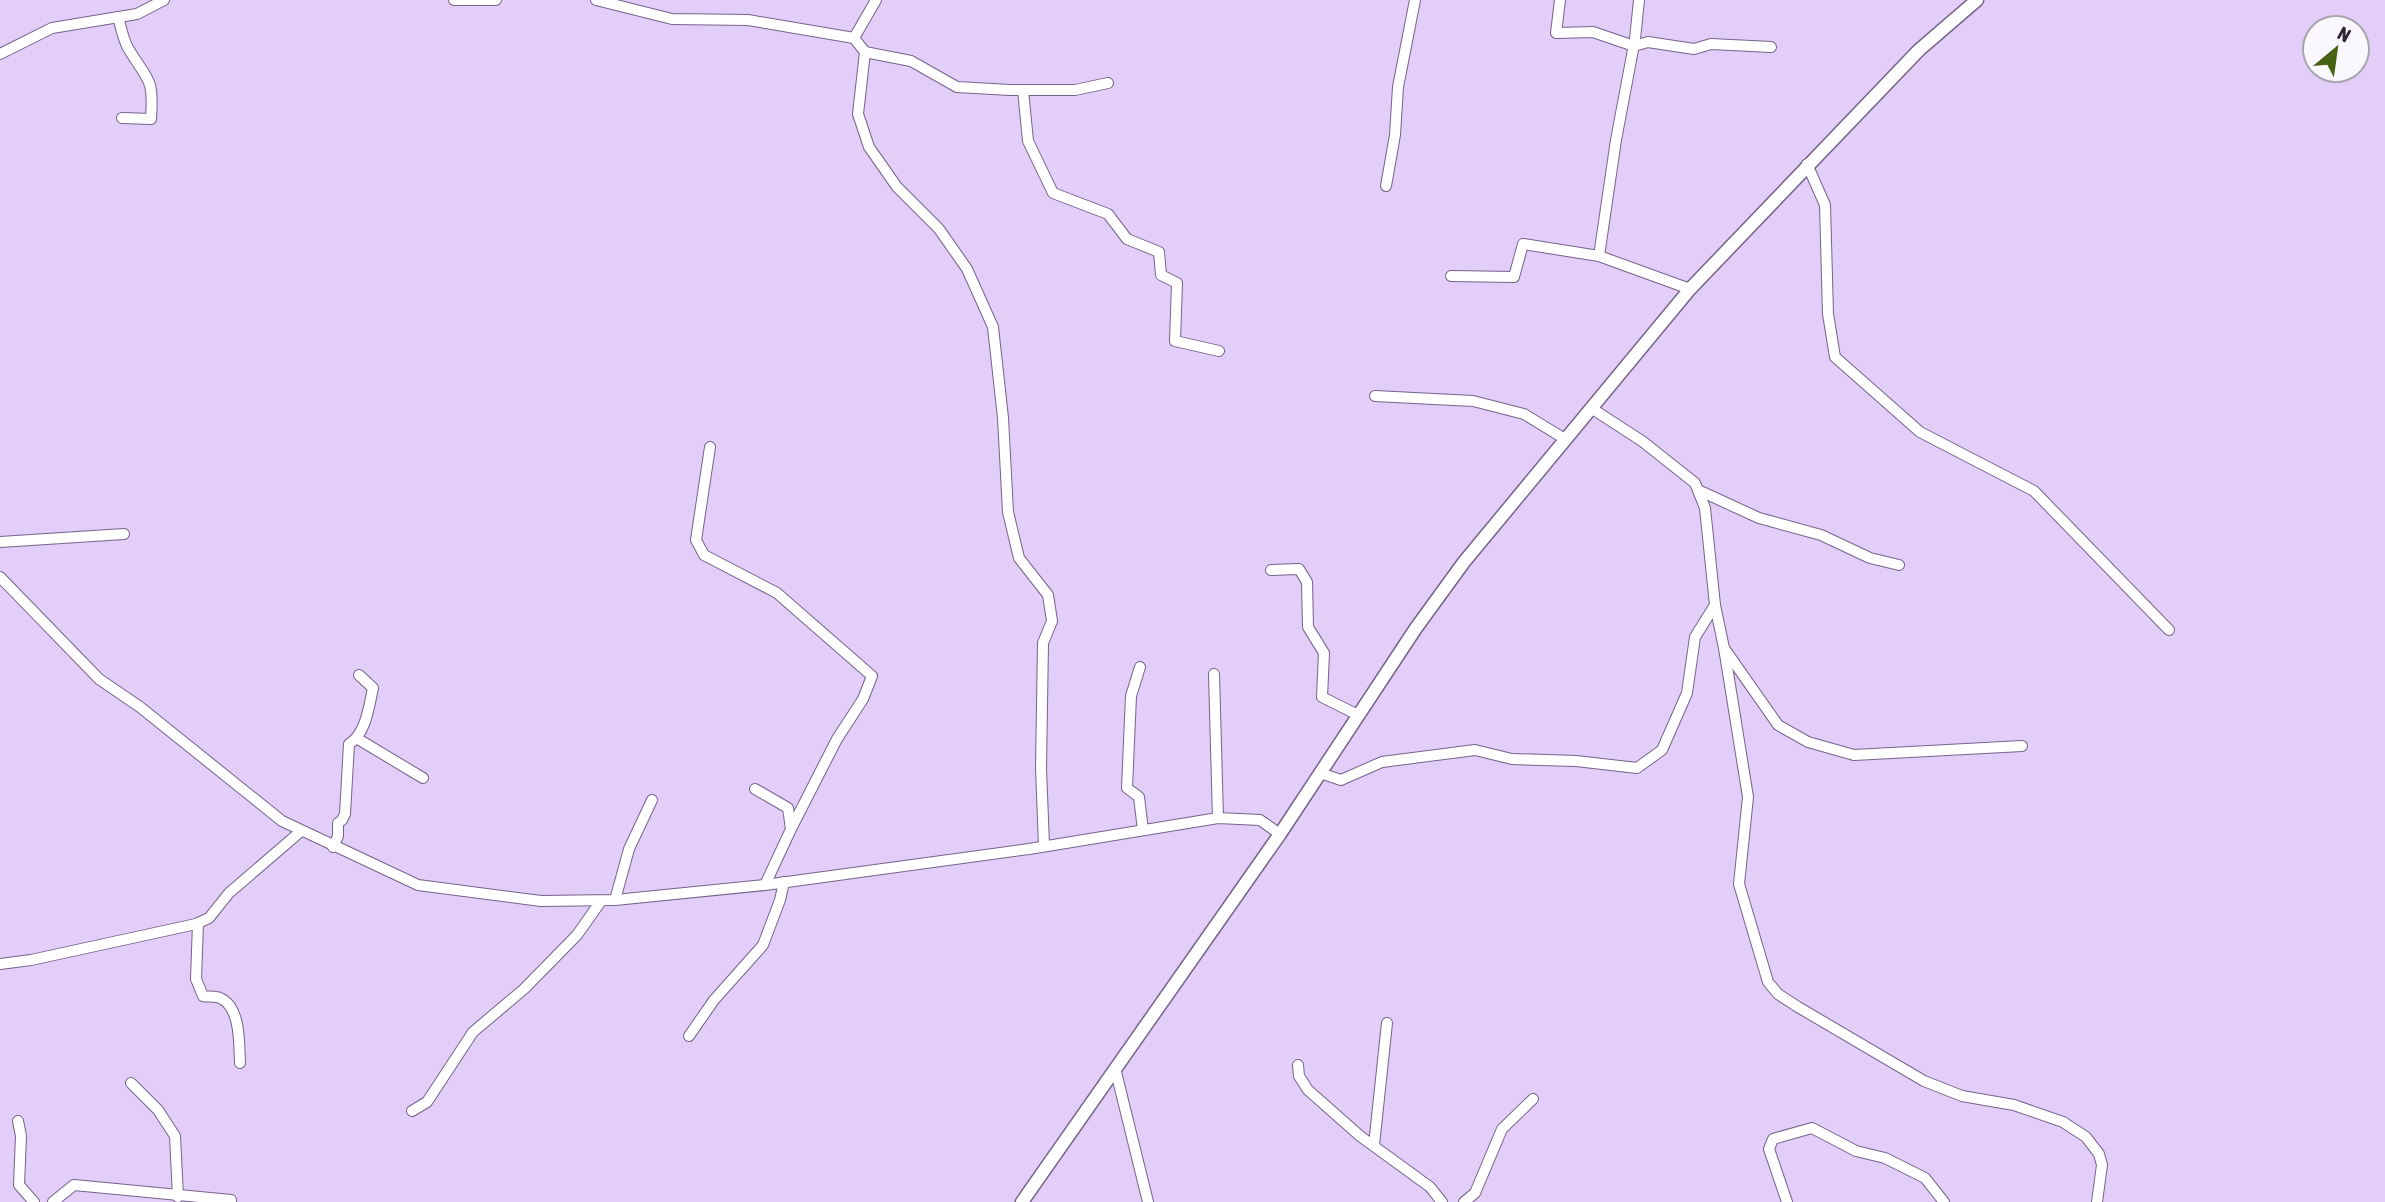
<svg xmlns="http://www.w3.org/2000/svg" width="2385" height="1202" viewBox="0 0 2385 1202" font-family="'Asap Condensed',sans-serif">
  <rect width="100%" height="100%" fill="#e3cdf9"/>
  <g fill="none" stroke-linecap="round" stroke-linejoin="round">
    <defs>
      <g id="minor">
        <polyline points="454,0 496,0"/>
        <polyline points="596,0 672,19 748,20 854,38 876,0"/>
        <polyline points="1560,0 1556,33 1593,32 1634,46 1648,42 1694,49 1711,44 1771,47"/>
        <polyline points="1639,0 1635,39 1616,140 1599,256 1690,289"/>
        <path d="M118,17C121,27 123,39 128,48C148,82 154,76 151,119L122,118"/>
        <polyline points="854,38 865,52 911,61 957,87 1010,90 1075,90 1108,83"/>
        <polyline points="865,52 858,114 869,147 897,187 939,229 967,269 993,327 1003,418 1008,512 1019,558 1048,595 1052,621 1043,643 1041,768 1044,846"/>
        <polyline points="0,54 52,28 137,14 164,0"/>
        <polyline points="1023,90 1028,141 1053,193 1108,214 1127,239 1159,252 1161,275 1177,283 1175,341 1219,351"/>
        <polyline points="1807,164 1825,205 1828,314 1835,357 1920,432 2034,491 2169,630"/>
        <polyline points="1386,186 1395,135 1398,87 1415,0"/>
        <polyline points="1451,276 1514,277 1523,244 1599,256"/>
        <polyline points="1375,396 1473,401 1524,414 1565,439"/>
        <polyline points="710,447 696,540 704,555 777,593 872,676 863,699 837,739 791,829"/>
        <polyline points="1698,490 1759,518 1821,535 1870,558 1899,565"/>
        <polyline points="0,542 124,534"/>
        <polyline points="1271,570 1299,569 1307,582 1308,627 1324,653 1322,697 1358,715"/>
        <polyline points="0,577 99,679 140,707 282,821 418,885 541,901 615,900 765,885 1029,849 1218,818 1260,820 1280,834"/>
        <polyline points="1715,605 1724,648 1778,725 1808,742 1854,755 2022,746"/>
        <polyline points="1724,648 1748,797 1739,884 1768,982 1778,994 1798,1007 1924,1081 1962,1096 2014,1105 2063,1122 2086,1137 2099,1154 2102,1165 2097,1202"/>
        <polyline points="1140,667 1131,696 1127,788 1139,797 1143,830"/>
        <polyline points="1214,674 1218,818"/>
        <polyline points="358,739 423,778"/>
        <polyline points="1320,773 1341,780 1382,762 1475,750 1512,759 1576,761 1637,768 1662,750 1687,693 1695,637 1715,605 1705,508 1695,483 1642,441 1591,408"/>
        <polyline points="755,789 788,808 791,829 765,885"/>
        <path d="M333,847L338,836V823L342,820L345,814L349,744C366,734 369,706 373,688L359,675"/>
        <polyline points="615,900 629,849 652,800"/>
        <path d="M198,923L196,979L203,996C208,997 216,996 220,998C241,1007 239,1044 240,1063"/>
        <polyline points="0,964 31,960 196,924 209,918 229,893 300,832"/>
        <polyline points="689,1036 714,1000 763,945 780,900 784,882"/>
        <polyline points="1298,1065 1299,1076 1308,1090 1360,1136 1430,1187 1442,1202"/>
        <polyline points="1115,1068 1148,1202"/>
        <polyline points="131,1083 158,1110 175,1136 178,1197"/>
        <polyline points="412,1111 427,1102 473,1032 524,989 577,935 601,901"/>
        <polyline points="18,1121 21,1136 19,1185 34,1202"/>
        <polyline points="1374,1145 1387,1023"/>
        <polyline points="53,1202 74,1185 231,1200 231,1202"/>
        <polyline points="1464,1202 1475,1193 1502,1129 1533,1099"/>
        <polyline points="1787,1202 1769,1149 1773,1139 1812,1128 1856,1151 1885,1158 1925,1178 1944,1202"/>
      </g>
      <polyline id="major" points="1022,1202 1280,834 1416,628 1464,562 1690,289 1919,50 1977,0"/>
    </defs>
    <use href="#minor" stroke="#76638a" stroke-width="12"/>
    <use href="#major" stroke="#76638a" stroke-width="15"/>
    <use href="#minor" stroke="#fff" stroke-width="10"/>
    <use href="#major" stroke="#fff" stroke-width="12"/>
  </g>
  <g transform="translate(2336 49) rotate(29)"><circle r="33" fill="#faf8fc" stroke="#a8a4ac" stroke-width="2"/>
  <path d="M0-5L12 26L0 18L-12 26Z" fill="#476212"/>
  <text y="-10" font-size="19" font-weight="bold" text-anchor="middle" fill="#2d2535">N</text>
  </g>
</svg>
